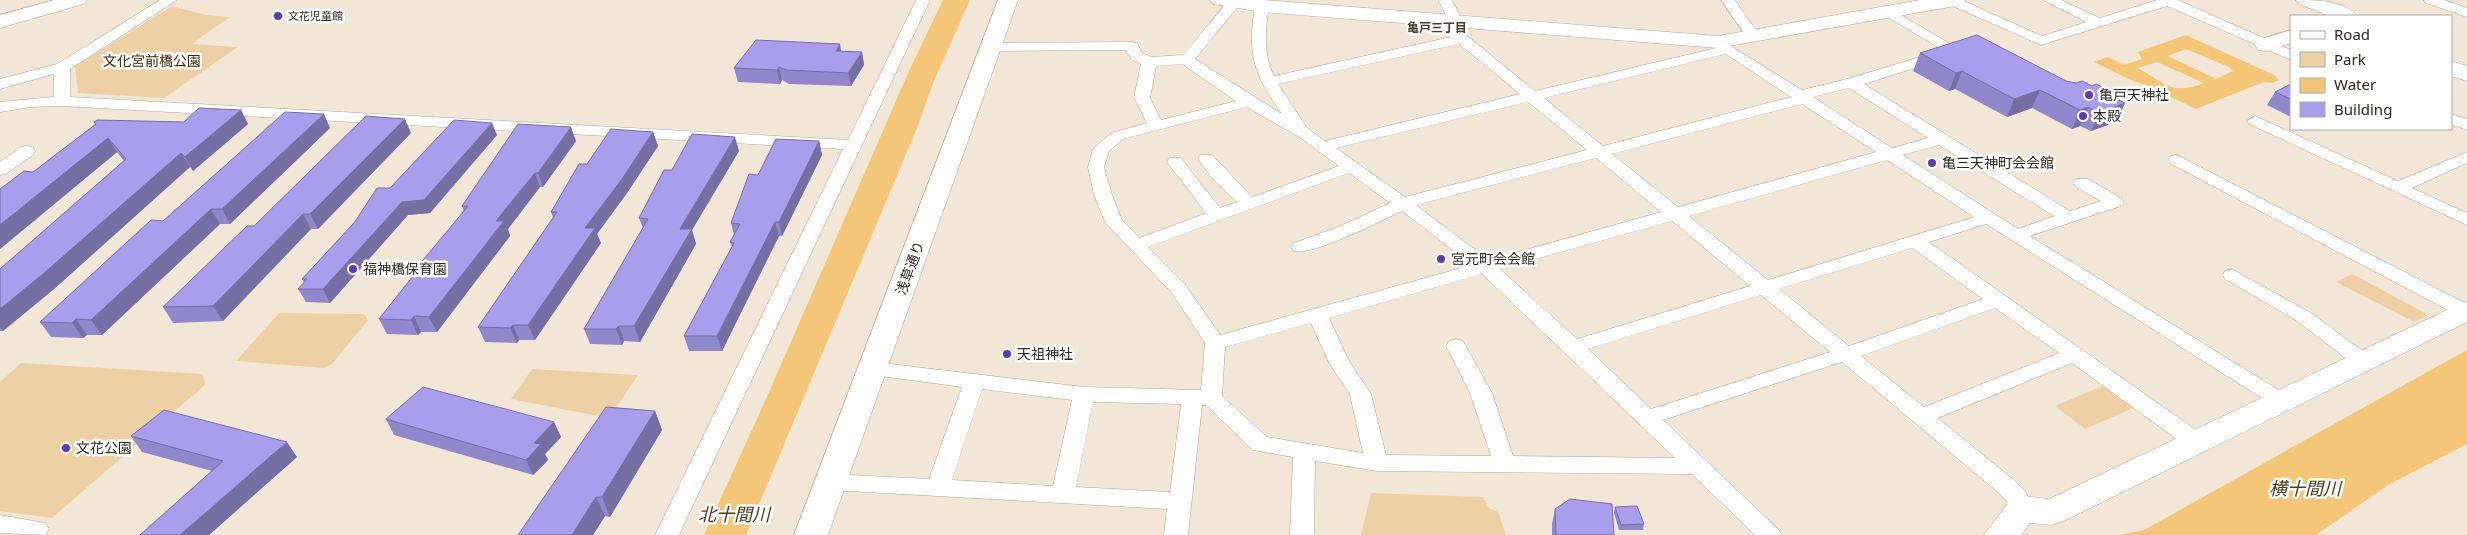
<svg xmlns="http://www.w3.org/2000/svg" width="2467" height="535" viewBox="0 0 2467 535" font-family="'Noto Sans','Noto Sans JP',sans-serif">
  <rect width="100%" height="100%" fill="#f2e7d7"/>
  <g fill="#edd1a4">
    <polygon points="172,6 206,15 230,17 191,44 238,47 164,98 78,93 75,66"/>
    <polygon points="2352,274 2429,315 2414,322 2336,282"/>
    <polygon points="279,313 364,314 368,320 332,364 324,368 236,361"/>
    <polygon points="21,363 203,374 205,385 52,518 0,511 0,382"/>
    <polygon points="532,369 638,375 609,418 511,399"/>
    <polygon points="2107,384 2138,406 2085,429 2055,406"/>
    <polygon points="1371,493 1483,497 1489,508 1498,512 1506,535 1361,535"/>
  </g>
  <g fill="#f4c678" fill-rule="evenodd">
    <polygon points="943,0 970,0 934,81 917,128 746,535 704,535 766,399 909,71"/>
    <path d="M2186,35L2274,75L2279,80L2272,83L2264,82L2196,109L2161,92L2158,88L2135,82L2094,62L2108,57L2124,65L2142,59L2138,52ZM2186,49L2229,67L2233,71L2216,79L2168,56ZM2157,62L2204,83C2172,96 2163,82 2138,68Z"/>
    <polygon points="2467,350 2467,444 2388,485 2316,535 2120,535 2144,530"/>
  </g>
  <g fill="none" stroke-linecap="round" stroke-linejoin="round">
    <defs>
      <g id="street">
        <polygon points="160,0 177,0 70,69 70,97 848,140 916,0 930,0 679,535 655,535 843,149 62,106 31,107 0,112 0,102 54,97 54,74 0,89 0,79 57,64"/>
        <path d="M1229,0H1239L1241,3L1195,59L1282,114C1254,75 1247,55 1255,6L1262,2L1269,6C1265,30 1263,54 1274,76L1451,37L1432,20L1439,16L1449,21L1438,0H1452L1463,21L1461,24L1454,25L1535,91L1716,48L1711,42L1718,38L1802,90L1847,79L1943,50L1879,12L1886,8L1891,9L1962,51L1960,54L1864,84L2070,211L2101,201L2076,187L2073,183L2076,179H2088L2121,198L2124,202L2121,206L2030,236L2290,397L2294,402L2290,407L2283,409L2276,407L1986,224L1929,242L2206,437L2209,443L2206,449L2198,451L2190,449L2072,363L1938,418L2015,481L2025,491L2034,509L2030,515L2022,518L2014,515L2007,502L1999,493L1842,362L1663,420L1778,529L1782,535H1755L1692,474L1377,471L1315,461L1314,535H1290L1293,457L1253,450L1206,405H1202L1188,535H1164L1167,509L830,490L822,488L819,482L822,476L830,474L929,479L962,387L866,374L863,369L866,364L873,362L1084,387L1201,390L1205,343L1171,292L1105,222L1094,195L1088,167L1093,149L1111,133L1147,123L1134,98L1141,64L1131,59L1126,50L991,51L984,47L991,43L1132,42L1137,43L1142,53L1151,57L1183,55ZM1459,44L1520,94L1325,141L1307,128L1278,84ZM1726,54L1791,97L1603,146L1544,98ZM1183,64L1185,66L1236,101L1161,120L1150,98L1156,66ZM1849,88L1928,138L1892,148L1813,97ZM1528,102L1587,150L1405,197L1336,148ZM1802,104L1876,152L1678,207L1612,154ZM1247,107L1299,137L1339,166L1252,197L1212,155H1200L1198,159L1212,178L1237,202L1220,208L1181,158H1169L1167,162L1206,213L1139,238L1122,220L1112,195L1104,167L1109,151L1123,139ZM1939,145L2054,216L2018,229L1903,155ZM1596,158L1661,212L1489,260L1416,205ZM1887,160L1974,217L1768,280L1689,216ZM1349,173L1390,203L1338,227L1294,243L1291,247L1294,251C1314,256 1380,221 1402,211L1472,265L1220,335L1185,284L1148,247ZM1672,221L1750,286L1577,339L1500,269ZM1912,248L1983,299L1849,346L1779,289ZM1482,274L1675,458L1513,456L1492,393L1463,341L1456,339L1449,341L1446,346L1470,393L1491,456L1386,455L1371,394L1349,361L1329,318ZM1761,295L1830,352L1651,409L1588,349ZM1995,308L2059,353L1924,407L1861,356ZM1311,323L1329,363L1350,395L1363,453L1267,437L1222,396L1225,347ZM982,389L1072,400L1053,486L952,480ZM1093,402L1181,404L1170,492L1076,487Z"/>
        <polygon points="1721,0 1735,0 1760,36 1758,39 1748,39"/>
        <polygon points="1944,0 1962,0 2042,36 2086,22 2043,0 2061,0 2100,18 2157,0 2178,0 2291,50 2291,60 2167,6 2041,45 1946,3"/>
        <polygon points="2424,0 2444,0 2467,8 2467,17 2426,3"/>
        <polygon points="2451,114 2467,119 2467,130 2451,124"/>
        <polygon points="2255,116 2398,181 2467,152 2467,163 2412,188 2467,213 2467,225 2249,124 2247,121"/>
        <polygon points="27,146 33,147 35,151 33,155 6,174 0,175 0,162 21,147"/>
        <polygon points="2177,155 2467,304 2467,318 2459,316 2171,164 2169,160 2171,156"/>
        <polygon points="2232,269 2311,313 2371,357 2374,362 2371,367 2364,369 2357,367 2297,321 2225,279 2223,275 2225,271"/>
        <polygon points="0,515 45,523 49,529 45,535 0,533"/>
      </g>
      <g id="secondary">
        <polygon points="54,0 87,0 84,4 0,28 0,15"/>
        <polygon points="998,0 1018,0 828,535 794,535"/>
        <polygon points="1210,0 1264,0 1718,36 1920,0 1965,0 1962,4 1955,6 1718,48 1262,12 1213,4"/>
        <polygon points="2291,30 2291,43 2266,51 2258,50 2255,45 2258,40"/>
        <polygon points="2467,302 2467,322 2064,521 2052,525 2030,523 2021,535 1984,535 2010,500 2022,496 2049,499 2457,305"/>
      </g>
      <g id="primary">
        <path d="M2296,0C2313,0 2346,0 2357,16H2329L2299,4Z"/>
        <polygon points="2451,61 2467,66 2467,81 2451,76"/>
      </g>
    </defs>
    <use href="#street" stroke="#b0a797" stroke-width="1"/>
    <use href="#secondary" stroke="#b0a797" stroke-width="1"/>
    <use href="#primary" stroke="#b0a797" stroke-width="1"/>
    <use href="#street" fill="#fff" fill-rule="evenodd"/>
    <use href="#secondary" fill="#fff" fill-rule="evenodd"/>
    <use href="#primary" fill="#fff" fill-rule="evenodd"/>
  </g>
  <g fill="#9088ca">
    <polygon points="841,52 862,52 864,65 851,86 789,84 782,80 780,84 738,82 734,68"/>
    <polygon points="1920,53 2092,86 2121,96 2119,100 2125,103 2116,122 2091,131 2080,126 2072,129 2032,108 2007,117 1955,89 1949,91 1913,71"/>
    <polygon points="2291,84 2291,117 2267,105 2275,92"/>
    <polygon points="241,110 248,124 193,171 190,167 54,289 3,331 0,331 0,269 124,161 117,152 0,249 0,189 33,172 96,124 94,122 184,122"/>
    <polygon points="330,128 230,224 220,224 102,335 87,335 83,338 51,337 40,322 163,221"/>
    <polygon points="653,132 658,146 627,193 597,234 601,243 535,340 519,340 517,343 485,342 478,327 553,218 551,212 587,164"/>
    <polygon points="411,133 318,229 311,229 223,321 173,323 163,307 254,226"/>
    <polygon points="497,135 430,213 408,215 330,303 306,302 298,289 304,283 302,279 354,223 390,188"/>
    <polygon points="576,141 543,187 540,187 508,229 510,236 437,332 421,332 418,335 387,334 379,319 415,274 414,271 464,212 462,206"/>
    <polygon points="819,141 822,155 782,236 779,236 722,351 689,351 684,336 732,247 730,242 734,235 731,223 758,175"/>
    <polygon points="739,151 692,230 696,244 640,342 624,341 622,345 590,344 584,329 643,228 639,218"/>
    <polygon points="655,411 662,430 610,517 605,516 593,535 518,535"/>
    <polygon points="386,419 554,422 561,437 545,454 548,460 533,475 394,435"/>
    <polygon points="131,436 297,457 209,535 140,535 212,471 142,452"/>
    <polygon points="1615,507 1644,524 1643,530 1619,530 1614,513"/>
    <polygon points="1555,509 1614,535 1552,535 1552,524"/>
  </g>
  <g fill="#766fa4">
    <polygon points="840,44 842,58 836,51"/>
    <polygon points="862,52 864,65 851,86 848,73"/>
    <polygon points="779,67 782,80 780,84 777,70"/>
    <polygon points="1962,71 1955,89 1949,91 1956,73"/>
    <polygon points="2040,90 2032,108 2007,117 2014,99"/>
    <polygon points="2121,96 2117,106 2125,103 2116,122 2091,131 2100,113 2116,99"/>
    <polygon points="2088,107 2080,126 2072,129 2080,110"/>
    <polygon points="241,110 248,124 193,171 185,157"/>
    <polygon points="324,114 330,128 230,224 222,209"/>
    <polygon points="405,119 411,133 318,229 310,214"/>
    <polygon points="492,123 497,135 430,213 408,215 330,303 323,289 402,202"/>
    <polygon points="571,127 576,141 543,187 538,173"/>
    <polygon points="653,132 658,146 627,193 597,234 601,243 535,340 528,325 585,228"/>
    <polygon points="735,137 739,151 692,230 696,244 640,342 634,326 680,229"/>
    <polygon points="108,138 117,152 0,249 0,225"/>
    <polygon points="819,141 822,155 782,236 779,222"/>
    <polygon points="181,153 190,167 54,289 3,331 0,327 0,309"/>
    <polygon points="535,173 540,187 508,229 510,236 437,332 429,317 496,221"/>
    <polygon points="211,209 220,224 102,335 91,320"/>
    <polygon points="303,214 311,229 223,321 213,306"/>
    <polygon points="775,222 779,236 722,351 717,336"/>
    <polygon points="414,316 421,332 418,335 411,320"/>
    <polygon points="76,319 87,335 83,338 72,323"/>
    <polygon points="513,325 519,340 517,343 510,328"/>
    <polygon points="619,326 624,341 622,345 616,329"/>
    <polygon points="655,411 662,430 610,517 602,497"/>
    <polygon points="554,422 561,437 545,454 548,460 533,475 526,460 534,443"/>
    <polygon points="287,442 297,457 209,535 180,535"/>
    <polygon points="596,497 605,516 593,535 572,535"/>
  </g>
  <g fill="#a89eeb" stroke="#766fa4">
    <polygon points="1977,35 2066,81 2076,83 2082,81 2092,86 2096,84 2121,96 2116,99 2125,103 2100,113 2088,107 2080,110 2040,90 2014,99 1962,71 1956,73 1920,53"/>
    <polygon points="756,40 840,44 836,51 862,52 848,73 786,70 779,67 777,70 734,68"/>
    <polygon points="2291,84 2291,99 2275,92"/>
    <polygon points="199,108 241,110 185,157 181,153 43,274 0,309 0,269 126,159 108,138 0,225 0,189 24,171 33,172 96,124 94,122 97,120 184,122"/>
    <polygon points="285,112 324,114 222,209 211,209 91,320 76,319 72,323 40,322 151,220 163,221"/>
    <polygon points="366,116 405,119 310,214 303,214 213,306 163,307 247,226 254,226"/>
    <polygon points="454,120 492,123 424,200 402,202 323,289 298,289 307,279 302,279 354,223 377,188 390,188"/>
    <polygon points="518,124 571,127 538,173 535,173 496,221 504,221 429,317 414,316 411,320 379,319 417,271 414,271 468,206 462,206"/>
    <polygon points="611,129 653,132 622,179 585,228 595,228 528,325 513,325 510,328 478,327 557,212 551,212 579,164 587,164"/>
    <polygon points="692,134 735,137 680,229 692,229 634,326 619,326 616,329 584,329 648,219 639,218 664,170 672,170"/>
    <polygon points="776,139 819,141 779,222 775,222 717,336 684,336 734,243 730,242 740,224 731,223 749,174 758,175"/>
    <polygon points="423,387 554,422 534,443 541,444 526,460 386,419"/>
    <polygon points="606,407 655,411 602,497 596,497 572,535 518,535"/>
    <polygon points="164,410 287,442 180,535 140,535 223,461 131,436"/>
    <polygon points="1570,499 1612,504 1614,535 1556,535 1555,509"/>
    <polygon points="1637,506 1644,524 1621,525 1615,507"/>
  </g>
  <g fill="#5b3cb4" stroke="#fff" stroke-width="2">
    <circle cx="278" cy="16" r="5"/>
    <circle cx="2089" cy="95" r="5"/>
    <circle cx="2083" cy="116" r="5"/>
    <circle cx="1932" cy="163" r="5"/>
    <circle cx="1441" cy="259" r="5"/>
    <circle cx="353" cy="269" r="5"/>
    <circle cx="1007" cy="354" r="5"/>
    <circle cx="66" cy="448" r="5"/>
  </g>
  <g text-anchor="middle" stroke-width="5" stroke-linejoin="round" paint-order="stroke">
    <g font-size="11" fill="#2c2822" stroke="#fff" text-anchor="start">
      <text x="288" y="20">文花児童館</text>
    </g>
    <g font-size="12" font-weight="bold" fill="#453d30" stroke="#fff">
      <text x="1437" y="32">亀戸三丁目</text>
    </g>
    <g font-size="14" fill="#3b2905" stroke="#fff">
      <text x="152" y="66">文化宮前橋公園</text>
    </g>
    <g font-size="14" fill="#2c2822" stroke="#fff" text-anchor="start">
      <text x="2099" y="100">亀戸天神社</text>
      <text x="2093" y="121">本殿</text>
      <text x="1942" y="168">亀三天神町会会館</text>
      <text x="1451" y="264">宮元町会会館</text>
      <text x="363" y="274">福神橋保育園</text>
      <text x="1017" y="359">天祖神社</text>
      <text x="76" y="453">文花公園</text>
    </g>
    <g font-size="14" fill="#2c2822" stroke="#fff">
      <text transform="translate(910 268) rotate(-70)" y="5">浅草通り</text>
    </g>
    <g font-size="18" font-style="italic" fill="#4d3a18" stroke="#fff">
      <text x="2305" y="495">横十間川</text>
      <text x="734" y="521">北十間川</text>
    </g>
  </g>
  <rect x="2290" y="15" width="162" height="115" fill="#ffffff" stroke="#aba9a7"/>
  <rect x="2300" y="31" width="25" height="8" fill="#ffffff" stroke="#aba9a7"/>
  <text x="2334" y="40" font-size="15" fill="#2c2822">Road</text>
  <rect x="2300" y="52" width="25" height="15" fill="#edd1a4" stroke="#aba9a7"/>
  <text x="2334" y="65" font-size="15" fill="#2c2822">Park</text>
  <rect x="2300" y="78" width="25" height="15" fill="#f4c678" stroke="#aba9a7"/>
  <text x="2334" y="90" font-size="15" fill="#2c2822">Water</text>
  <rect x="2300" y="102" width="25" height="15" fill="#a89eeb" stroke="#aba9a7"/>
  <text x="2334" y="115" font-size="15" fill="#2c2822">Building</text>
</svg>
